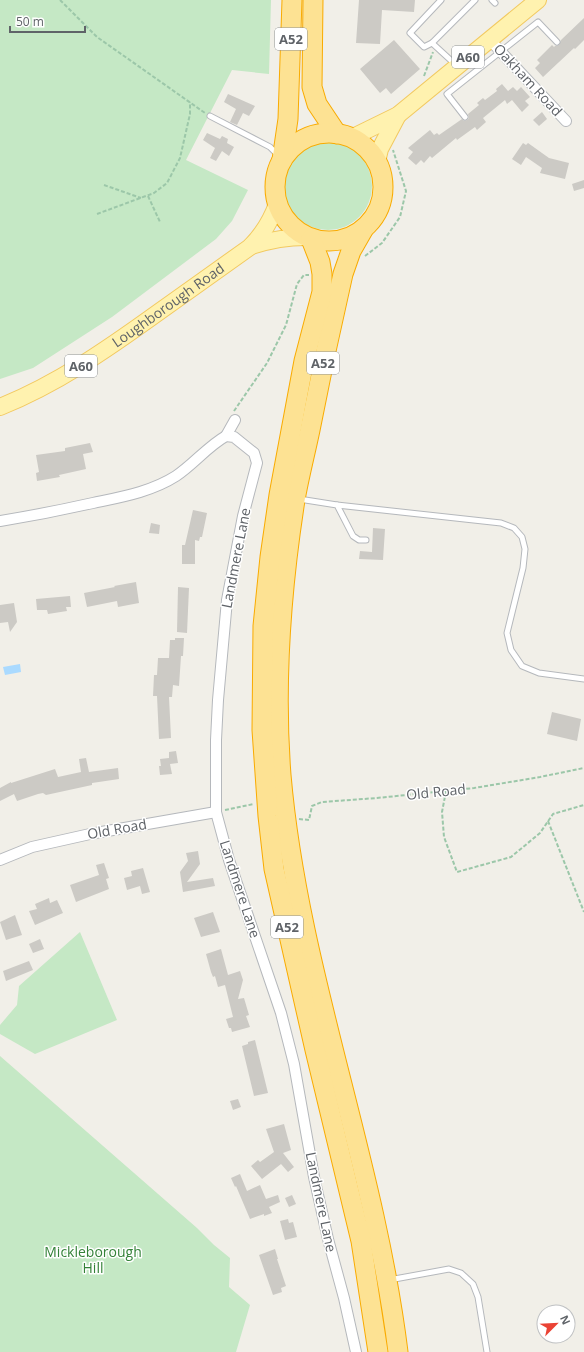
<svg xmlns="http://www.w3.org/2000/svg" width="584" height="1352" viewBox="0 0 584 1352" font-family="'Open Sans',sans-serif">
  <rect width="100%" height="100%" fill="#f1efe8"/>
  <g fill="#c5e8c5">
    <polygon points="0,0 271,0 269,74 232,70 186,160 248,190 232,221 216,239 112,317 33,368 0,379"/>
    <circle cx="328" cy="186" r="44"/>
    <polygon points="80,932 117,1020 35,1054 0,1034 0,1025 17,1005 19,986"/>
    <polygon points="0,1056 197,1228 214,1245 230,1258 229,1287 250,1305 236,1352 0,1352"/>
  </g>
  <polygon fill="#aadaff" points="20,664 21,672 5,675 3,667"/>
  <g fill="#cccac5">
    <polygon points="359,0 415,0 414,12 382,10 380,44 356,43"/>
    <polygon points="584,18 584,40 575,49 574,48 543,77 535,68 540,63 537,60 552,45 554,47 555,46 559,45 561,40"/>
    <polygon points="394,40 420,69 391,94 386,88 380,93 360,69"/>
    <polygon points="502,84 508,91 513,87 517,91 521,87 530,97 525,101 529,105 522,112 512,100 507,104 505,100 483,118 486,122 477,130 475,127 457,140 456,138 432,158 430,156 424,163 421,160 416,165 408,158 413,152 408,148 430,130 434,135 437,133 439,135 462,119 464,121 467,120 469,118 468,114 479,105 477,103 483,98 485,100 497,91 496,89"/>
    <polygon points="228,94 255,106 249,116 243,113 237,125 230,122 236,109 224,102"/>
    <polygon points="542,112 547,119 539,126 533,120"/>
    <polygon points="207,133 220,139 222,136 228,139 227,143 234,147 229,156 222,151 216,161 210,158 215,148 203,140"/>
    <polygon points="523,143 526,145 528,143 549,158 569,163 565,179 540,173 542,168 526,157 521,165 512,159"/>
    <polygon points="584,180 584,188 574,191 572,184"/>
    <polygon points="90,443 93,452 83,454 86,469 59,475 60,477 37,481 36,473 39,472 36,455 65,451 65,448"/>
    <polygon points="193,510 207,513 202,537 200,537 199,541 195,540 195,564 182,564 182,545 185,545"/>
    <polygon points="151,523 160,525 159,534 149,533"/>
    <polygon points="373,528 385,529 383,560 359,559 360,551 372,552"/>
    <polygon points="136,582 139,603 118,607 117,601 87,607 84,593 115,587 114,586"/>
    <polygon points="178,587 189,588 187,633 177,632"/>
    <polygon points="70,596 71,607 66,607 67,611 48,614 47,610 37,610 36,599"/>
    <polygon points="14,603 17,622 10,632 8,622 0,623 0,605"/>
    <polygon points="175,638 184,638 183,656 181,656 179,686 173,685 172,697 169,697 171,738 159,739 157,696 153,696 154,675 157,675 158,658 169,658 170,640 175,640"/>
    <polygon points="552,712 581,719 577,741 547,734"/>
    <polygon points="176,751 178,763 170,764 172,774 160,775 159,766 161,766 160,759 169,758 169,752"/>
    <polygon points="86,758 89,772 118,768 119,779 92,783 92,785 46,795 43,793 38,794 17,801 14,794 0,801 0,788 11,782 11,783 55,769 58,777 81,772 79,759"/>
    <polygon points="198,851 200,864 187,882 213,878 215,886 183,892 180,872 188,861 186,853"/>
    <polygon points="104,863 109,878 106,879 109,889 76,902 70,885 99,875 96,865"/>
    <polygon points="143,868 150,892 142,894 140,886 127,890 124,878 132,876 131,871"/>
    <polygon points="49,898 50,903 57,900 63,913 35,925 29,911 37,909 35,904"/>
    <polygon points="213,912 220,932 201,937 194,918"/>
    <polygon points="15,915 22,935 6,940 0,922"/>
    <polygon points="40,939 44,949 33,953 29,944"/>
    <polygon points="221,949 228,975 240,971 243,980 238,999 244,998 249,1015 246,1016 250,1027 232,1032 231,1028 229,1028 226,1019 233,1017 225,985 218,987 215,976 213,977 211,972 206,954"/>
    <polygon points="29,961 33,970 6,981 3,971"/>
    <polygon points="255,1040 268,1093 254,1096 242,1046 248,1044 248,1042"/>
    <polygon points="238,1099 241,1107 233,1110 230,1101"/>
    <polygon points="284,1124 291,1150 283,1153 294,1167 288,1172 281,1164 262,1179 251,1166 258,1160 260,1162 274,1152 266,1129"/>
    <polygon points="240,1174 247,1191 260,1185 266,1199 278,1195 280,1202 269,1207 272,1213 264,1216 264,1214 250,1219 236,1186 235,1187 231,1178"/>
    <polygon points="292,1195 296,1204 289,1207 285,1198"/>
    <polygon points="288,1219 289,1223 293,1222 297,1237 285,1240 280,1221"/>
    <polygon points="275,1249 278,1259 277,1259 286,1286 281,1288 282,1292 273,1295 259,1255"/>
  </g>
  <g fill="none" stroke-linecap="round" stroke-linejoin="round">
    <defs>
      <g id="lane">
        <polyline points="441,0 410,33 424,47 432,43 475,0"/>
        <polyline points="492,0 495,3"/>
        <polyline points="432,43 456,65"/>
        <polyline points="210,116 270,147 278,155"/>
        <polyline points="465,117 447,94 538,22 557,42"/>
        <polyline points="299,499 337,505 353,536 359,540 366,540"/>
        <polyline points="337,505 501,523 514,528 522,537 525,549 523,568 507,633 511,650 522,666 539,673 584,679"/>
        <polyline points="389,1280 449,1269 461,1273 473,1284 478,1297 487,1352"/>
      </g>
      <g id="street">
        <polyline points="489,39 566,121"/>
        <polyline points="235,420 226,436 234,437 254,453 257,463 243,516 227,600 218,700 216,740 216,812 229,860 281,1013 294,1064 314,1177 328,1239 344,1298 356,1352"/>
        <path d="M0,521C31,516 62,510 93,503C121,497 151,492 176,476C194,464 208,446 226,436"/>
        <polyline points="0,860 32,847 90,834 216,812"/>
      </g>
      <g id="primary">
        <polyline points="351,138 398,115 538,0"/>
        <polyline points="377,162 380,149 398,115"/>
        <path d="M251,246C270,240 286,237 306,237"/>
        <path id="s1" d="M0,407C57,384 106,350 156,314C187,292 219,269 250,247C263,234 271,221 277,204"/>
      </g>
      <g id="highway">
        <polyline points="313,0 312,87 317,104 337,134"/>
        <circle cx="329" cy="187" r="54"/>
        <polyline points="282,160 288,119 292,0"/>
        <path d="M363,230L351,251L343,274C331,326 320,378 310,430C305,454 299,477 295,500C281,590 274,684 281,775C298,971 374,1157 398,1352"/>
        <polyline points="311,239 320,262 322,274 322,292 304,361 279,495 270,557 263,626 262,730 268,816 274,869 315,1050 361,1241 378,1352"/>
      </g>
    </defs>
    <use href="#lane" stroke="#b5b8bc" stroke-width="7"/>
    <use href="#street" stroke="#b5b8bc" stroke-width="12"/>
    <use href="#primary" stroke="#f2c960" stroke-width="18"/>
    <use href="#highway" stroke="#f9ab00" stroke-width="21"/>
    <g stroke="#9cc7a9" stroke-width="2" stroke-dasharray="4 2" stroke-linecap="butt">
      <polyline points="60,0 97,37 205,113"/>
      <polyline points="424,76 433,52"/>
      <polyline points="104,185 141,198"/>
      <polyline points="148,196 160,222"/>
      <polyline points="97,214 154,193 167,183 180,158 190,114 190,102"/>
      <polyline points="365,256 382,243 400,217 406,191 393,150"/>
      <polyline points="234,411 267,363 286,325 297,284 304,275 309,275"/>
      <polyline points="446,791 442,812 444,837 457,872 511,857 540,833 553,814 584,805"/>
      <polyline points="225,810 254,804"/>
      <polyline points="299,819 309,820 312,806 322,802 377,798 474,788 540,777 584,768"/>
      <polyline points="548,821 584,912"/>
    </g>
    <use href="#lane" stroke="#fff" stroke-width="5"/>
    <use href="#street" stroke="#fff" stroke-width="10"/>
    <use href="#primary" stroke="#fff2af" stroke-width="16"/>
    <use href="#highway" stroke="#fde293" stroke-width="19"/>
  </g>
  <g text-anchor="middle" stroke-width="3" stroke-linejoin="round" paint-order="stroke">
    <g fill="#fff" stroke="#8f9295" stroke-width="1">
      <rect x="275" y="28" width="32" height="22" rx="3"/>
      <rect x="452" y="46" width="32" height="22" rx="3"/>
      <rect x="307" y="352" width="32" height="22" rx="3"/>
      <rect x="65" y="355" width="32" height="22" rx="3"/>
      <rect x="271" y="916" width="32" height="22" rx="3"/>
    </g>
    <g font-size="13" font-weight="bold" fill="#5f6368">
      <text x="291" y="44">A52</text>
      <text x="468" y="62">A60</text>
      <text x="323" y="368">A52</text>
      <text x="81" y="371">A60</text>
      <text x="287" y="932">A52</text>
    </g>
    <g font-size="14" fill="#5f6368" stroke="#fff">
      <text transform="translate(528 80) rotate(47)" y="5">Oakham Road</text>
      <text dy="5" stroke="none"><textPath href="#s1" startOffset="197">Loughborough Road</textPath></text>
      <text transform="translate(236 558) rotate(-79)" y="5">Landmere Lane</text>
      <text transform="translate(436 792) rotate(-6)" y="5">Old Road</text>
      <text transform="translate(117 829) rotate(-10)" y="5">Old Road</text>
      <text transform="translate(240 889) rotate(72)" y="5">Landmere Lane</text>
      <text transform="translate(321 1202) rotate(78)" y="5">Landmere Lane</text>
    </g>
    <g font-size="14" fill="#348238" stroke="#fff">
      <text x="93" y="1257">Mickleborough<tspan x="93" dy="16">Hill</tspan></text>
    </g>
  </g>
  <g transform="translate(556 1324) rotate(66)"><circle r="19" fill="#ffffff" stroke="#bfc1c3"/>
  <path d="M0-3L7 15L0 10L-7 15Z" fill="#ea4335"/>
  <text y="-6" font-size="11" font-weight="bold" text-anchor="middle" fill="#5f6368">N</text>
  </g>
  <path d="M10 26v6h75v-6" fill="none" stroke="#5f6368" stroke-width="2"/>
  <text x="16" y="26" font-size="12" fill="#5f6368" stroke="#ffffff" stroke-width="3" paint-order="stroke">50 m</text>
</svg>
